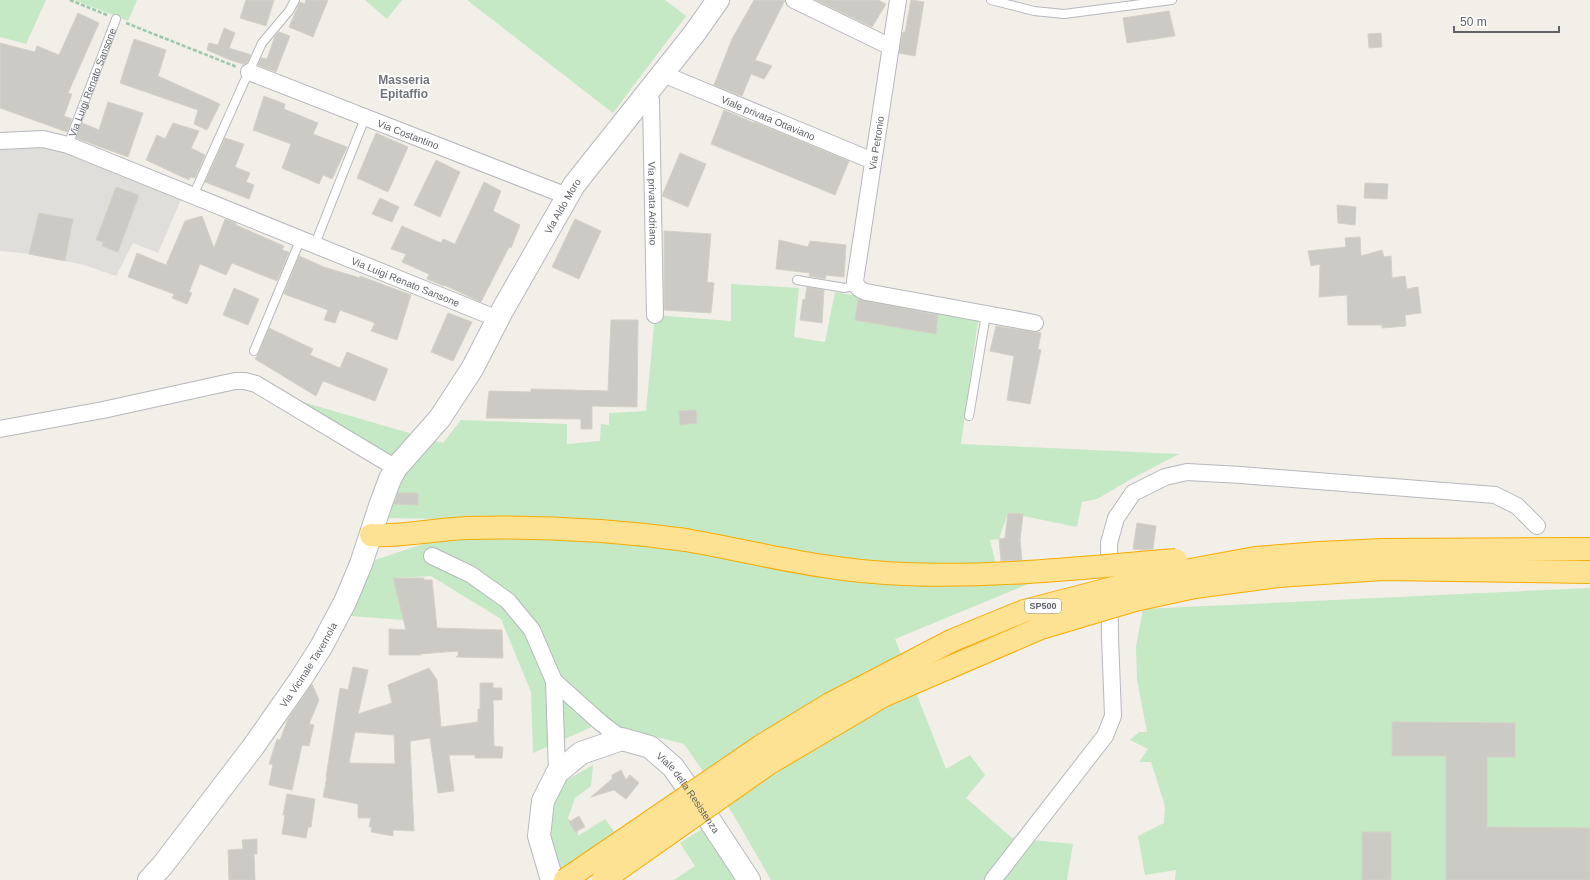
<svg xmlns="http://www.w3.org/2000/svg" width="1590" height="880" viewBox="0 0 1590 880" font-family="Helvetica,sans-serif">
  <rect width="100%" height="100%" fill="#f1efe8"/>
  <polygon fill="#e0deda" points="43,141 182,197 158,253 133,243 116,276 84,265 29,254 0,251 0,150"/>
  <g fill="#c5e8c5">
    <polygon points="0,0 46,0 26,44 0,37"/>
    <polygon points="75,0 137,0 128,21"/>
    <polygon points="365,0 402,0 387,19"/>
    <polygon points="467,0 665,0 686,16 613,113"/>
    <polygon points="731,284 799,288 794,337 825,342 835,292 852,295 979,313 961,444 1179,454 1133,478 1097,499 1082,502 1077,527 1008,513 999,539 990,540 995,561 1045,577 895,639 946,769 970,755 985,775 966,798 1012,838 1073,844 1067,880 771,880 733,814 684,744 601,723 533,753 531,692 501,619 431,576 393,578 404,620 351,616 375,560 447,536 444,519 385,518 399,477 293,399 443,443 461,420 567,424 567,444 600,441 601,424 609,425 609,413 646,411 655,315 731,321"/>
    <polygon points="1590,588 1590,880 1175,880 1176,870 1145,875 1138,836 1164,823 1165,806 1151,762 1139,762 1148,749 1130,740 1139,732 1147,732 1137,680 1136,647 1143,609"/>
    <polygon points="593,765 591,786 575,798 568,818 578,830 578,836 605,819 616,834 558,876 548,847 548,812 562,783"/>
    <polygon points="702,829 735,880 674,880 695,866 680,843"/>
  </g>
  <g fill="#cccac5" stroke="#d6d1c6" fill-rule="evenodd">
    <polygon points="246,0 274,0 266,26 240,18"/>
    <polygon points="306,0 328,0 313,37 289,27 300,2 305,4"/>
    <polygon points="754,0 785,0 755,60 772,66 764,79 751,74 742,96 714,85 732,39"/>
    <polygon points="816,0 878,0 886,4 872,27"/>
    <polygon points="911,0 924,2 915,56 899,53 903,32 905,32"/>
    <polygon points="1169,11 1175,36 1127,43 1123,18"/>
    <polygon points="78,13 99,23 68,93 72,94 64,116 72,119 67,132 0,108 0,43 35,52 37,46 59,55"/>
    <polygon points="224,28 235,33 229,48 251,55 247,63 243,64 230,60 207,50 209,43 218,45"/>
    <polygon points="279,32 290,36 276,72 258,65 261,58 267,59 275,36"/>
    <polygon points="1381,33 1382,47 1369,48 1368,34"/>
    <polygon points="134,39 166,50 158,76 220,104 207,130 194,124 198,110 120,83"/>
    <polygon points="264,96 285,104 284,109 318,123 313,134 347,147 332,179 323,175 319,184 282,168 291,144 253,130"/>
    <polygon points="108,102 143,113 128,157 76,138 82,123 99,130"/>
    <polygon points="724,110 754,123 754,122 849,161 835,195 711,144"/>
    <polygon points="173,123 199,131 191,148 205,155 195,178 190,177 189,180 146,160 157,135 165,139"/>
    <polygon points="376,133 408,147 388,192 357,178"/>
    <polygon points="225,138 244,144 235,167 250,173 246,182 254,185 249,199 205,182"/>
    <polygon points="680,153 706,164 688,207 662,196"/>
    <polygon points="436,160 460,172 440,217 414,205"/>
    <polygon points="484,182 501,191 493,211 520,225 511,248 509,247 481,302 444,285 444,286 427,279 429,274 402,262 406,254 391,249 402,226 441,243 443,239 455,244"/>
    <polygon points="1365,183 1388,184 1387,199 1364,198"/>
    <polygon points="116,187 139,195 118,252 102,246 103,242 96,240"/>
    <polygon points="380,198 399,207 392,222 372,214"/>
    <polygon points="1337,205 1356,207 1355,225 1338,223"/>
    <polygon points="39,213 73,219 65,261 29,254"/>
    <polygon points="202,216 214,248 225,219 236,223 236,225 284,246 282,250 289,252 277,281 232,263 226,275 200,264 189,292 192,293 187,304 172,298 174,294 128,277 137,253 166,265 185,221"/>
    <polygon points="575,219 601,231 579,279 552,267"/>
    <polygon points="664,231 711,234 707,282 714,283 711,313 664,310"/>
    <polygon points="1360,237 1361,256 1382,250 1384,257 1391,256 1392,278 1405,276 1407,289 1418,287 1421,313 1405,315 1406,326 1382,328 1382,325 1348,325 1347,295 1319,297 1320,264 1311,266 1308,251 1346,247 1345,238"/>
    <polygon points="779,240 808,247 810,241 846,245 844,277 826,275 825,279 809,276 810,273 776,269"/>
    <polygon points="299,256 324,267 360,278 360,276 411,295 397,340 371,331 375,323 340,310 335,323 324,320 328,310 284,294"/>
    <polygon points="807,287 824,290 822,323 800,320 803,299 805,300"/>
    <polygon points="234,288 259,299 248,325 223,315"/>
    <polygon points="858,299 938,315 936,334 855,320"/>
    <polygon points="448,313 472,322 453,361 431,352"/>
    <polygon points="611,320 638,320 637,407 592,406 592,429 581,429 581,419 486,418 489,391 531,392 531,389 608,391"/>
    <polygon points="996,326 1041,333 1038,349 1041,350 1030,404 1007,400 1014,356 990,351"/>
    <polygon points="269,328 313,349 310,355 340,368 347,352 388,369 375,401 323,381 316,396 255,359 259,353"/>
    <polygon points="696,410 697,423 680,425 679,411"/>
    <polygon points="398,493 418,493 418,505 394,504"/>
    <polygon points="1008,513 1023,514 1020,540 1022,560 1001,561 999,539 1005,538"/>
    <polygon points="1137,523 1156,526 1153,549 1142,550 1133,549"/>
    <polygon points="393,578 424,578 424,580 432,580 437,628 502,630 503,658 456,657 458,656 458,651 420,654 421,655 389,655 389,629 406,630"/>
    <path d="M353,667L368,670L358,714L392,703L388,685L429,668L437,680L441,727L478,722V709H480V683H493V688H502V700H493L494,746L503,747L502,758H475V755H449L454,791L438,793L430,738L410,741L414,831L393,830V836L371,832L372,827H369L371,818H358V804L323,797L327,777H326L340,688L348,690ZM355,732L394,735L395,764L349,763Z"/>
    <polygon points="312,684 319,700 309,724 314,725 309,746 302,745 292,790 269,785 273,764 269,764 277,739 280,740 288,719"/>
    <polygon points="1392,722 1515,723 1515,757 1487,757 1487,827 1590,828 1590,880 1446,880 1446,756 1392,756"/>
    <polygon points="621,770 626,780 630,775 639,783 626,799 614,790 591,797 612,779 612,775"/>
    <polygon points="287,794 315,799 311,827 308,827 306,838 282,834 285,815 283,815"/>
    <polygon points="579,816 585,827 575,832 569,822"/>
    <rect x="1362" y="832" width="29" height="48"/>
    <polygon points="257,839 257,854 254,854 255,880 229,880 228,850 243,849 242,840"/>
  </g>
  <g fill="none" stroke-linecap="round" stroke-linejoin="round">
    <defs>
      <g id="lane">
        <polyline points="991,0 1034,11 1064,14 1172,0"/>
        <polyline points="249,72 262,43 289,11 295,0"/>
        <path id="s1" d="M68,145L116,19"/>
        <polyline points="193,196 245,80"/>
        <polyline points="315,244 363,123"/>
        <polyline points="797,280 845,288 856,285"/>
        <polyline points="254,351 301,238"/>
        <polyline points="969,416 986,314"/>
      </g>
      <g id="street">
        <polyline points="794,0 891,47"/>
        <path d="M898,0L855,281C857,288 860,290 866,292L1035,323"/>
        <path id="s2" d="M249,72L567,196"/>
        <path id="s3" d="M663,74L873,161"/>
        <path id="s4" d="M648,92L651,100L655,315"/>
        <path id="s5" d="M0,141L43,139L68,145L498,319"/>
        <polyline points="0,429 103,410 235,381 245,381 256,384 396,468"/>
        <polyline points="432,556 470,574 508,601 532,630 554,681 557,773"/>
        <polyline points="554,681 601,723 622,739"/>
        <polyline points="993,880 1105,736 1113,716 1110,637 1109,543 1116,518 1133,493 1165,477 1187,472 1241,475 1495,495 1517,506 1537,526"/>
      </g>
      <g id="secondary">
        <path id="s6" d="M149,880L162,866L253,747L300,680L321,647L345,602L361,564L380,506L390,479L396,468L440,418L472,369L502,311L574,185L694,34L718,0"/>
        <path id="s7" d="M552,880L539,836L543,801L557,773L581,753L622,739L650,747L673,767L697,801L749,880"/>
      </g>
      <path id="highway" d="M371,535C403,537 435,529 468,528C543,526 612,530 686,540"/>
    </defs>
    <use href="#lane" stroke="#b5b8bc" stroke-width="10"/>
    <use href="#street" stroke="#b5b8bc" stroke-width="18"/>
    <use href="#secondary" stroke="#b6babf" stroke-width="24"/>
    <use href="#highway" stroke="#f9ab00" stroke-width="24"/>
    <g stroke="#9cc7a9" stroke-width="2.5" stroke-dasharray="4 2" stroke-linecap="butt">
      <polyline points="70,0 107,15"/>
      <polyline points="126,23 237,67"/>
    </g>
    <use href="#lane" stroke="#fff" stroke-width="8"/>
    <use href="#street" stroke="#fff" stroke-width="16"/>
    <use href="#secondary" stroke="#fff" stroke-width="22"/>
    <use href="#highway" stroke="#fde293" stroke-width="22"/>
    <defs>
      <g id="highway-bridge">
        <path d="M686,540C758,553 830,572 904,574C995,578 1086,567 1176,560"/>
        <polyline points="565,880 761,746 830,704 953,640 1024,611 1163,575 1255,558 1319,553 1382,550 1590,549"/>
        <polyline points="603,880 768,764 883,696 1041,628 1135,600 1167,593 1195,587 1278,576 1383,569 1590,572"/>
      </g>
    </defs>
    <use href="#highway-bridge" stroke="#f9ab00" stroke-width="24" stroke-linecap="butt"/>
    <use href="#highway-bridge" stroke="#fde293" stroke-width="22"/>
  </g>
  <g text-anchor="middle" stroke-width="3.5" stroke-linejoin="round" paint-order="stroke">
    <rect fill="#fff" stroke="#8f9295" stroke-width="1" x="1025" y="599" width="36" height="14" rx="3"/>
    <g font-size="9" font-weight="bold" fill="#5f6368">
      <text x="1043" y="609">SP500</text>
    </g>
    <g font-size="10" fill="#5f6368" stroke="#fff">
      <text dy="4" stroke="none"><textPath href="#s1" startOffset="67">Via Luigi Renato Sansone</textPath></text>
      <text dy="4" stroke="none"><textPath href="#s3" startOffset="114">Viale privata Ottaviano</textPath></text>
      <text dy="4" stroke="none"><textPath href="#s2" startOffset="171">Via Costantino</textPath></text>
      <text transform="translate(876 143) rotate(-81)" y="4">Via Petronio</text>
      <text dy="4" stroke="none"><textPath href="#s4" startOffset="112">Via privata Adriano</textPath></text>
      <text dy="4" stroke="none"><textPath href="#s6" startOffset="796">Via Aldo Moro</textPath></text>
      <text dy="4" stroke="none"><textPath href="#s5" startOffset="433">Via Luigi Renato Sansone</textPath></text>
      <text dy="4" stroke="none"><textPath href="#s6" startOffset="268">Via Vicinale Tavernola</textPath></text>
      <text dy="4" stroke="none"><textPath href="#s7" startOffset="276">Viale della Resistenza</textPath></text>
    </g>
    <g font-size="12" font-weight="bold" fill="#70757a" stroke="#fff">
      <text x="404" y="84">Masseria<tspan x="404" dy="14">Epitaffio</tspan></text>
    </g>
  </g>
  <path d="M1454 26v6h105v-6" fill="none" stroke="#5f6368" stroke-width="2"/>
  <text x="1460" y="26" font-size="12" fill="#5f6368" stroke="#ffffff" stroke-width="3" paint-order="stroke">50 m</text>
</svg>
